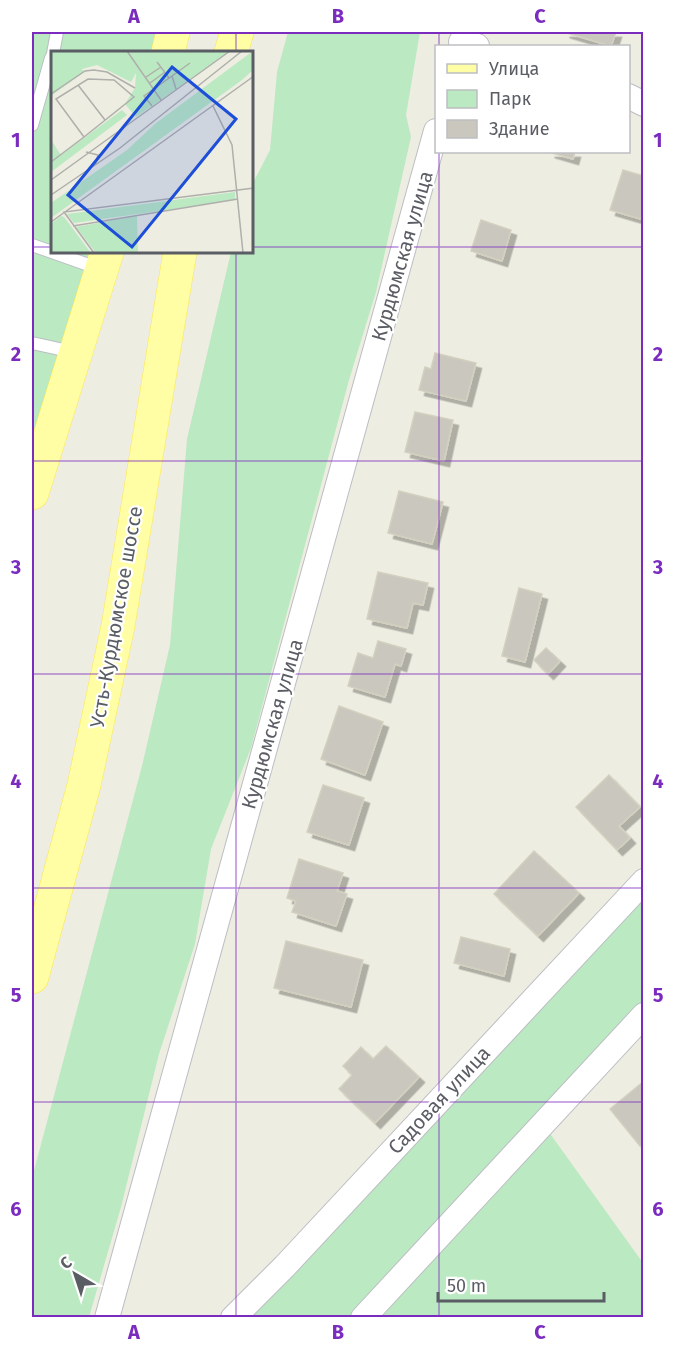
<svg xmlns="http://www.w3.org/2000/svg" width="675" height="1349" viewBox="0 0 675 1349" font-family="'Fira Sans',sans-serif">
  <defs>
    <filter id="shadow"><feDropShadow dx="5.5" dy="5.5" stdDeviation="0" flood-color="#0004"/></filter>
  </defs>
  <rect width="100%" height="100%" fill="#eeede1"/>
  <g fill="#bbe9c2">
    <polygon points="32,32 169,32 163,52 52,52 52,252 104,252 32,494"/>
    <polygon points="288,32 420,32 406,115 411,137 376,292 349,380 251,748 211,849 195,944 159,1054 121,1207 89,1317 32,1317 32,1178 142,766 170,645 187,439 231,252 252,252 252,185 270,150 277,72"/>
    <polygon points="643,892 643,1004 351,1317 248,1318"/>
    <polygon points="546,1128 643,1263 643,1317 374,1318"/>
  </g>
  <g fill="#c9c7be" stroke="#d4d0bf" stroke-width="1.5" filter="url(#shadow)">
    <polygon points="564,32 616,32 611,46"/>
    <polygon points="549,152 575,152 573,159"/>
    <polygon points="623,170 644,176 644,220 610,210"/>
    <polygon points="481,220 511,230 502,261 471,251"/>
    <polygon points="435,353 476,363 466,401 419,390 425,367 431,369"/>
    <polygon points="415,412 453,420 444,461 405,452"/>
    <polygon points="399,491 443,502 432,544 388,533"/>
    <polygon points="378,572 428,583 423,605 413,603 407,628 367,619"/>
    <polygon points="519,588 542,594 525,662 502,656"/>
    <polygon points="378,641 406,649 401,666 395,664 385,697 348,686 358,653 373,658"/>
    <polygon points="546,648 560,661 548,674 534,660"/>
    <polygon points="339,706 383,722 365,775 321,759"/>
    <polygon points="609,775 640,807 619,826 630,838 617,850 576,807"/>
    <polygon points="323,785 364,798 349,845 307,832"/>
    <polygon points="534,851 579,893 538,936 494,894"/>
    <polygon points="299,859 343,873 337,891 347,894 336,926 292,912 296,901 287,898"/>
    <polygon points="461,937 510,949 504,976 454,963"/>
    <polygon points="286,941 363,960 351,1007 274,988"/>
    <polygon points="386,1046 419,1077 375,1123 339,1089 352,1075 343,1066 361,1047 373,1059"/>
    <polygon points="644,1081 644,1143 640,1146 610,1109"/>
  </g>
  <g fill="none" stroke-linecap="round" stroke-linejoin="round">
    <defs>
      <g id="service">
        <polyline points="52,59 57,32"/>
        <polyline points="32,125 51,58"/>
        <polyline points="32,245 100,269"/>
        <polyline points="32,343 73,352"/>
      </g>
      <g id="minor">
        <polyline points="461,42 477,46"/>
        <polyline points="628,96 644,104"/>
        <polyline points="107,1318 436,131"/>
        <polyline points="233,1318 285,1266 644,881"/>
        <polyline points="363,1318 644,1015"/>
      </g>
      <g id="primary">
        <polyline points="168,52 173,32"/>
        <polyline points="231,52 237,32"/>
        <polyline points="32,493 107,252"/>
        <polyline points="32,977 84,785 118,626 180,252"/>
      </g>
    </defs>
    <use href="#service" stroke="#bcbec4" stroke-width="14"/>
    <use href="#minor" stroke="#bcbec4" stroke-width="26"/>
    <use href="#primary" stroke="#ffe749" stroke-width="34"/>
    <use href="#service" stroke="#fff" stroke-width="12"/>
    <use href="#minor" stroke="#fff" stroke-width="24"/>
    <use href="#primary" stroke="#fffea5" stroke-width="33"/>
  </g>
  <path fill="none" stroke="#7b2cbf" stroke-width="1.5" stroke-opacity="0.55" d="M236,32V52M439,32V46M439,152V1318M32,247H52M252,247H644M236,252V1318M32,461H644M32,674H644M32,888H644M32,1102H644"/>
  <g text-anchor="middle" stroke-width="4.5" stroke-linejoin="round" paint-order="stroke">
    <g font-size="20" fill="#5a5d64" stroke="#fff">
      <text transform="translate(402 256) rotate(-74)" y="7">Курдюмская улица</text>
      <text transform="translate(116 617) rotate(-80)" y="7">Усть-Курдюмское шоссе</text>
      <text transform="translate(272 724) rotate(-74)" y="7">Курдюмская улица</text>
      <text transform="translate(439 1100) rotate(-47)" y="7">Садовая улица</text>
    </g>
  </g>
  <g transform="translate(51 51)">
    <rect width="202" height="202" fill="#eeede1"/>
    <path d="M0,0H179L85,66L74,53L84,37L85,22L80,31L46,14L31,18L33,21L0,45ZM202,0V19L191,29L0,167V152L76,99L105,72ZM71,59L76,64L0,121V89L10,104ZM184,141V148L165,152L23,172L16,163ZM10,165L13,166L40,202H0V173ZM86,165L87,202H45L25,176Z" fill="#bbe9c2"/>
    <path fill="none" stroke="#afafab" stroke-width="1.5" d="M76,0L110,49M106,11L118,27M95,26L110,16M99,32L114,21M27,34L54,69M125,38L121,25L139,12M0,43L34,20L43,19L56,21L84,37M101,55L93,45L121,25M162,55L181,94L192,202M35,101L47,104L44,114M0,111L33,86L83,46L63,29L37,28L5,48L33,86M0,129L179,0M0,144L69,97L191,0M0,171L203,25M22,175L187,148M43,202L13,161L203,137"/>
    <path fill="#1d4ed8" fill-opacity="0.15" stroke="#1d4ed8" stroke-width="3" d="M121,16L185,68L81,196L17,144Z"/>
    <rect width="202" height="202" fill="none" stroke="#5a5d64" stroke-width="3"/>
  </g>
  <rect width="675" height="1349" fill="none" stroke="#ffffff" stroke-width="66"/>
  <rect x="435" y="45" width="195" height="108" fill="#ffffff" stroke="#bdbec1" stroke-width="1.5"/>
  <rect x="447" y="64" width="30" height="9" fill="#fffea5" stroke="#bdbec1" stroke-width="1.5"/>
  <text x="489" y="75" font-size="18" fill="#5a5d64">Улица</text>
  <rect x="447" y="90" width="30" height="18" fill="#bbe9c2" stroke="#bdbec1" stroke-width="1.5"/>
  <text x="489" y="105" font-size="18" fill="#5a5d64">Парк</text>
  <rect x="447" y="120" width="30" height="18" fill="#c9c7be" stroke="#bdbec1" stroke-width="1.5"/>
  <text x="489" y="135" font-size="18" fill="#5a5d64">Здание</text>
  <g transform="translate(75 1274) rotate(321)" stroke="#ffffff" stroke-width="4.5" paint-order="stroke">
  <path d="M0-4.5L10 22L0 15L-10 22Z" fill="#5a5d64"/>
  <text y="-9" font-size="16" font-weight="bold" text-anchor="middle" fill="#5a5d64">С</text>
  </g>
  <path d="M438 1292v9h166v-9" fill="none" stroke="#5a5d64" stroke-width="3"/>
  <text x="447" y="1292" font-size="18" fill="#5a5d64" stroke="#ffffff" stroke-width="4.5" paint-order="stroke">50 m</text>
  <rect x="33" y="33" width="609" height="1283" fill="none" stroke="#7b2cbf" stroke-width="2"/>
  <g font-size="20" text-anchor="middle" font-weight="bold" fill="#7b2cbf">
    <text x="134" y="23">A</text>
    <text x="338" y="23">B</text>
    <text x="540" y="23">C</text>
    <text x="16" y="147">1</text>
    <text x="658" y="147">1</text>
    <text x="16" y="361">2</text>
    <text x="658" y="361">2</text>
    <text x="16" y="574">3</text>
    <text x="658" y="574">3</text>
    <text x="16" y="788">4</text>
    <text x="658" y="788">4</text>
    <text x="16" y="1002">5</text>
    <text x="658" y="1002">5</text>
    <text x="16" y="1216">6</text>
    <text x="658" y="1216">6</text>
    <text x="134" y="1339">A</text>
    <text x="338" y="1339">B</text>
    <text x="540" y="1339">C</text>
  </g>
</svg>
